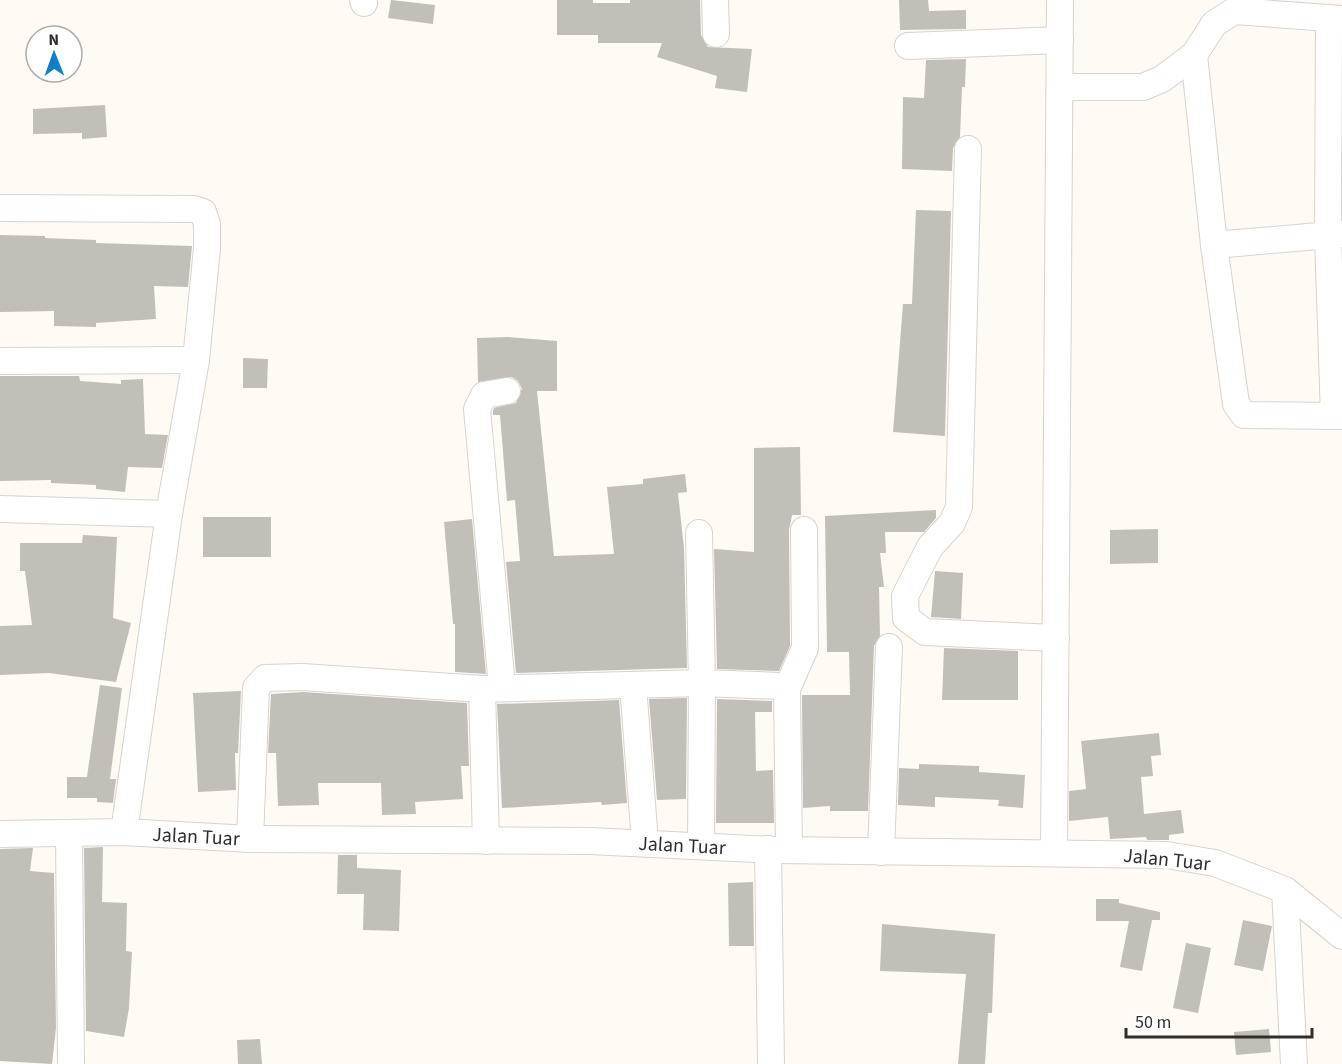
<svg xmlns="http://www.w3.org/2000/svg" width="1342" height="1064" viewBox="0 0 1342 1064" font-family="'Source Sans 3',sans-serif">
  <rect width="100%" height="100%" fill="#fffbf4"/>
  <g fill="#c2beb8">
    <polygon points="391,0 435,5 433,24 388,18"/>
    <polygon points="557,0 593,0 593,3 630,3 630,0 700,0 701,35 708,47 752,49 747,92 715,88 717,76 657,57 662,43 598,43 598,35 557,35"/>
    <polygon points="899,0 928,0 929,11 966,10 966,29 900,30"/>
    <polygon points="966,59 965,87 962,87 960,137 953,148 952,171 902,169 903,97 924,98 926,60"/>
    <polygon points="105,105 107,137 82,139 82,133 33,134 33,109"/>
    <polygon points="916,210 951,211 945,436 893,432 903,304 912,304"/>
    <polygon points="0,235 45,236 45,238 96,240 96,243 192,246 188,287 154,286 156,319 96,323 96,327 54,326 54,311 0,312"/>
    <polygon points="508,337 557,341 557,391 537,391 554,556 614,554 607,487 643,484 643,479 685,474 687,492 678,493 684,548 687,668 516,673 506,562 520,561 515,500 507,501 500,415 493,415 493,411 494,408 516,403 522,389 518,381 512,377 478,382 477,338"/>
    <polygon points="243,358 268,359 267,388 243,388"/>
    <polygon points="0,376 79,376 80,381 121,384 121,380 143,379 145,434 168,435 162,468 128,467 125,492 96,489 96,485 51,483 51,480 0,481"/>
    <polygon points="800,447 801,515 792,515 789,530 790,646 779,671 717,669 714,549 754,552 754,448"/>
    <polygon points="936,510 936,518 924,532 885,532 886,553 880,553 884,587 879,587 880,636 874,646 868,811 830,811 830,806 803,808 802,695 850,695 849,652 827,652 825,516"/>
    <rect x="203" y="517" width="68" height="40"/>
    <polygon points="472,519 486,674 455,672 455,624 453,624 444,522"/>
    <polygon points="1158,529 1158,563 1110,564 1110,530"/>
    <polygon points="83,535 117,537 113,618 131,623 116,682 49,673 0,675 0,626 32,625 25,571 20,571 20,543 82,543"/>
    <polygon points="935,571 963,573 961,619 931,617"/>
    <polygon points="944,648 1018,651 1018,700 942,700"/>
    <polygon points="100,685 122,688 110,779 116,779 113,803 97,802 97,798 67,798 67,777 87,777"/>
    <polygon points="241,691 238,753 235,753 236,790 198,792 193,693"/>
    <polygon points="303,692 467,703 469,766 461,766 463,799 415,802 416,814 382,815 381,783 318,783 319,805 278,806 276,753 268,753 271,694"/>
    <polygon points="687,698 686,799 657,800 649,699"/>
    <polygon points="717,699 772,701 772,712 755,712 756,771 773,770 774,823 716,823"/>
    <polygon points="619,700 627,803 602,805 601,802 502,808 497,704"/>
    <polygon points="1159,733 1161,755 1151,756 1153,776 1141,777 1144,814 1181,810 1184,833 1169,835 1169,840 1147,840 1146,837 1110,839 1108,817 1069,821 1069,791 1086,789 1081,741"/>
    <polygon points="919,764 979,766 979,772 1025,775 1023,808 998,806 999,800 935,797 935,807 898,805 899,768 919,769"/>
    <polygon points="103,847 102,902 127,903 126,951 132,952 129,1008 124,1037 86,1031 84,848"/>
    <polygon points="33,848 30,871 54,873 56,1028 52,1064 0,1061 0,849"/>
    <polygon points="338,855 357,855 357,868 401,870 399,931 363,930 364,894 337,894"/>
    <polygon points="753,882 754,946 729,946 728,883"/>
    <polygon points="1096,899 1119,899 1119,903 1160,912 1160,920 1152,920 1142,971 1120,967 1129,921 1096,921"/>
    <polygon points="1243,920 1272,926 1263,971 1234,965"/>
    <polygon points="882,924 995,934 992,1013 988,1013 985,1064 958,1064 966,974 880,971"/>
    <polygon points="1186,943 1211,948 1198,1013 1173,1008"/>
    <polygon points="1269,1029 1271,1052 1236,1055 1234,1032"/>
    <polygon points="260,1039 262,1064 238,1064 237,1040"/>
  </g>
  <g fill="none" stroke-linecap="round" stroke-linejoin="round">
    <defs>
      <g id="minor">
        <polyline points="363,0 364,3"/>
        <polyline points="715,0 716,34"/>
        <polyline points="1329,18 1328,236 1334,416"/>
        <polyline points="1342,19 1234,11 1214,24 1194,55 1214,245 1342,234"/>
        <polyline points="908,46 1060,40"/>
        <polyline points="1060,87 1143,87 1162,79 1194,55"/>
        <polyline points="968,149 959,507 952,523 930,547 905,596 906,618 925,632 1056,638"/>
        <polyline points="0,208 194,209 203,212 207,224 207,248 196,360 169,514 124,832"/>
        <polyline points="1214,245 1236,404 1244,415 1342,416"/>
        <polyline points="0,361 196,360"/>
        <polyline points="0,509 169,514"/>
        <polyline points="699,533 702,683 701,846"/>
        <polyline points="633,685 645,843"/>
        <polyline points="502,687 477,409 484,395 507,391"/>
        <polyline points="482,689 486,841"/>
        <polyline points="0,834 124,832 250,839 590,841 775,850 1167,855 1215,863 1285,890 1342,936"/>
        <polyline points="69,834 71,1064"/>
        <polyline points="250,839 256,688 265,678 303,677 482,689 702,683 780,686 787,689"/>
        <polyline points="768,849 771,1064"/>
        <polyline points="789,850 787,689 805,648 804,530"/>
        <polyline points="881,852 889,647"/>
        <polyline points="1054,852 1060,0"/>
        <polyline points="1285,890 1294,1064"/>
      </g>
    </defs>
    <use href="#minor" stroke="#d7d3cd" stroke-width="28"/>
    <use href="#minor" stroke="#fff" stroke-width="26"/>
  </g>
  <g text-anchor="middle" stroke-width="6" stroke-linejoin="round" paint-order="stroke">
    <g font-size="20" fill="#312f2d" stroke="#fff">
      <text transform="translate(196 836) rotate(3)" y="7">Jalan Tuar</text>
      <text transform="translate(682 845) rotate(3)" y="7">Jalan Tuar</text>
      <text transform="translate(1167 859) rotate(6)" y="7">Jalan Tuar</text>
    </g>
  </g>
  <g transform="translate(54 54) rotate(359)"><circle r="28" fill="#ffffff" stroke="#adacab" stroke-width="1.5"/>
  <path d="M0-4.5L10 22L0 15L-10 22Z" fill="#1180ca"/>
  <text y="-9" font-size="16" font-weight="bold" text-anchor="middle" fill="#312f2d">N</text>
  </g>
  <path d="M1126 1028v9h186v-9" fill="none" stroke="#312f2d" stroke-width="3"/>
  <text x="1135" y="1028" font-size="18" fill="#312f2d" stroke="#ffffff" stroke-width="4.5" paint-order="stroke">50 m</text>
</svg>
